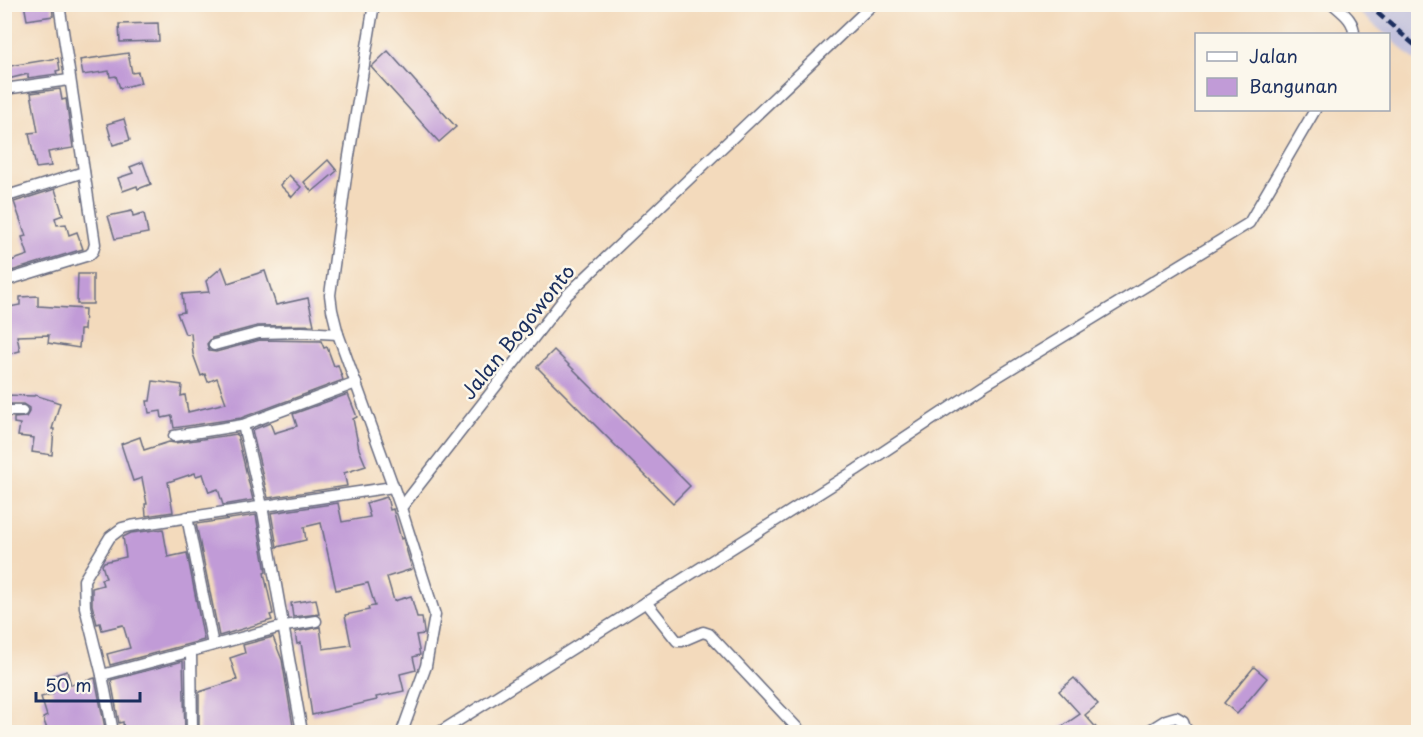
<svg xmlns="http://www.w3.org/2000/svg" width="1423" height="737" viewBox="0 0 1423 737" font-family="'Playpen Sans',sans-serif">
  <rect width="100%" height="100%" fill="#fbf7ec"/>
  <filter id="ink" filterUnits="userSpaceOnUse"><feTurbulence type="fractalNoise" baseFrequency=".0167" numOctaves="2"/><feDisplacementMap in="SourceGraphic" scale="12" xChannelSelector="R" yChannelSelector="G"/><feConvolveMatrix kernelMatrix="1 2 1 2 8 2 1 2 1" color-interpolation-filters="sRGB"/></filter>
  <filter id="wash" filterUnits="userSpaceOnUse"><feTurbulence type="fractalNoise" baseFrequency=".008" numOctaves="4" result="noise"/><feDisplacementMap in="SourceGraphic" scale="24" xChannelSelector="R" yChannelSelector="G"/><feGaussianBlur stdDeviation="1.35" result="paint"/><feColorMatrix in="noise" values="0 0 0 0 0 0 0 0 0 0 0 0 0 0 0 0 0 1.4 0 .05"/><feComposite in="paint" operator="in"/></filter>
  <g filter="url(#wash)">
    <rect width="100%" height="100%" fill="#f3dabc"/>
    <polygon fill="#c2c1dc" points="1350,5 1410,5 1418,12 1418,63 1389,37 1388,34 1385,34"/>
    <g id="blocks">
      <g fill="#c19bd7">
        <polygon points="24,4 52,4 53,16 27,20"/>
        <polygon points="158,23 159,41 120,42 119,24"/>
        <polygon points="388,51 456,127 439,142 371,67"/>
        <polygon points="128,53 132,73 138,72 141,83 120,88 116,76 110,77 109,71 83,75 80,60"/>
        <polygon points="58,58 60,70 56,71 57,74 28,78 28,74 4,80 4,67"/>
        <polygon points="60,89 62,100 66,99 73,148 48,152 51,166 36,168 29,133 38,132 31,93"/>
        <polygon points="124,119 130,140 113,145 107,124"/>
        <polygon points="328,160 337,171 312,192 304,182"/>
        <polygon points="143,162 151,184 138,189 137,186 123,191 118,178 133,173 130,167"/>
        <polygon points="289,175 301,187 292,197 280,185"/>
        <polygon points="55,189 63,215 55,218 57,225 66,224 69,235 77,232 83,249 8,272 5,263 28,255 22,237 26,236 14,202"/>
        <polygon points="132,211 133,216 144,213 148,233 115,239 108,216"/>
        <polygon points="222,267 228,283 265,271 276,305 308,298 314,325 257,326 212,338 207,344 209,351 216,352 260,340 321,341 324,348 327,347 334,366 338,365 343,380 241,418 174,428 172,416 162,418 161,411 149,413 147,401 150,401 153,381 182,385 181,396 185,395 188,412 226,403 217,378 208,382 205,374 201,376 193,354 191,333 185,334 177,313 184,312 182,294 209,292 206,281"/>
        <polygon points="78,274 93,274 93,304 77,304"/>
        <polygon points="38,296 38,306 85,309 84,330 80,330 79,348 48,343 49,335 17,336 20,351 4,355 4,308 20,305 20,297"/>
        <polygon points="554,350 690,486 673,503 537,367"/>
        <polygon points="348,394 357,417 353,419 359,449 366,466 344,473 347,486 268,498 252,430 270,423 274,433 297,426 293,414"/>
        <polygon points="4,395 34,396 35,395 60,403 52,429 54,429 52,455 32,452 34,438 18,436 20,424 14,423 14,418 26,417 29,412 29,408 23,404 4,404"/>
        <polygon points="237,434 253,500 223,505 218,489 209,492 203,474 196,476 195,473 168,482 173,512 146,516 145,504 147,504 142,478 133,481 121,444 140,437 144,450 169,442 175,443"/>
        <polygon points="387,497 390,510 393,509 401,539 403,538 412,569 387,577 394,601 411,596 417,617 422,617 424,632 424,634 416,635 420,655 413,657 416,670 400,674 404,691 376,697 377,700 312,715 301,643 297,644 295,632 320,627 323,649 351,645 345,615 369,610 368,607 375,606 368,583 336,590 321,523 304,527 306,540 277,547 271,513 338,503 342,522 370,517 366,503"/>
        <polygon points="256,515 266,572 264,573 273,614 270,615 272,620 219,636 196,524"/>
        <polygon points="163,529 168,557 187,553 204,640 110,665 107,654 130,648 123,625 102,630 100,623 97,624 92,605 92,588 103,585 101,579 106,578 102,565 104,562 126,557 123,537 131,533"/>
        <polygon points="316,599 319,614 293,617 291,603"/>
        <polygon points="273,637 282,660 294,732 199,732 199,692 237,680 230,658 245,653 243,645"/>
        <polygon points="183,661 185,732 124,732 123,722 119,723 111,680"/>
        <polygon points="1254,667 1267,678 1237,714 1224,703"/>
        <polygon points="67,671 71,685 95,678 105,728 90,732 48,732 43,718 47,716 41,697 53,694 48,677"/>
        <polygon points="1074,678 1098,704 1085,715 1100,732 1054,732 1080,714 1059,691"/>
      </g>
    </g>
  </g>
  <g filter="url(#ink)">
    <use href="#blocks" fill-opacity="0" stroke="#676b7f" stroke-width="1.5"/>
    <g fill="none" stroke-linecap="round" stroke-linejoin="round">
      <defs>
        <g id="street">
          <polyline points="374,4 348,162 330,295 332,310 338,334 401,508"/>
          <path d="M1333,4C1343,13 1354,20 1354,34"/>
          <polyline points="4,89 69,80"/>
          <polyline points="4,197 84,172"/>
          <polyline points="4,281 89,255 93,251 95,244 59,4"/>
          <polyline points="214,345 259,333 302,332 338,334"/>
          <polyline points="4,411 22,411"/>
          <polyline points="243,425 356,383"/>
          <polyline points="174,436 243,425 262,506 302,732"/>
          <polyline points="187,517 213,645"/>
          <polyline points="646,602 677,641 682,641 703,632 709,634 801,732"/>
          <polyline points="191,651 192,732"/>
          <polyline points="102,675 85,607 84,580 110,537 122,528 130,526 393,487"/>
          <polyline points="113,732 102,675 285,626 316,621"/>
          <polyline points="402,732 426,666 435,615 401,508 567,295 873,4"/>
          <polyline points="440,732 856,470 984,385 1249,223 1315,110"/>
          <polyline points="1147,732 1166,720 1176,717 1183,721 1187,732"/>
        </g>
      </defs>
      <use href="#street" stroke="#676b7f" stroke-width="13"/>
      <use href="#street" stroke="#fff" stroke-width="10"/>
      <polyline stroke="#1b2f5e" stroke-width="4.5" stroke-dasharray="9 4.5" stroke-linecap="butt" points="1367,4 1418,48"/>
    </g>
  </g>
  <g text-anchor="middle" stroke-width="5" stroke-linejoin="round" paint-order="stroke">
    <g font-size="20" fill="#1b2f5e" stroke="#fbf7ec">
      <text transform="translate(518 332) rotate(-51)" y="7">Jalan Bogowonto</text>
    </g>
  </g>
  <rect width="1423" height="737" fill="none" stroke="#fbf7ec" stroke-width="24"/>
  <rect x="1195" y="33" width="195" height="78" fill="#fbf7ec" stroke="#a1a7b3" stroke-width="1.5"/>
  <rect x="1207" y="52" width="30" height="9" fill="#ffffff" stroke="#a1a7b3" stroke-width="1.5"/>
  <text x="1249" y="63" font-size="18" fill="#1b2f5e">Jalan</text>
  <rect x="1207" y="78" width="30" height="18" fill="#c19bd7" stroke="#a1a7b3" stroke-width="1.5"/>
  <text x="1249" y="93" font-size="18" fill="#1b2f5e">Bangunan</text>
  <path d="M36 692v9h104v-9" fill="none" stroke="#1b2f5e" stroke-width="3"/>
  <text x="45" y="692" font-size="18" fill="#1b2f5e" stroke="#fbf7ec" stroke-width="4.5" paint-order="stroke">50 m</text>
</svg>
